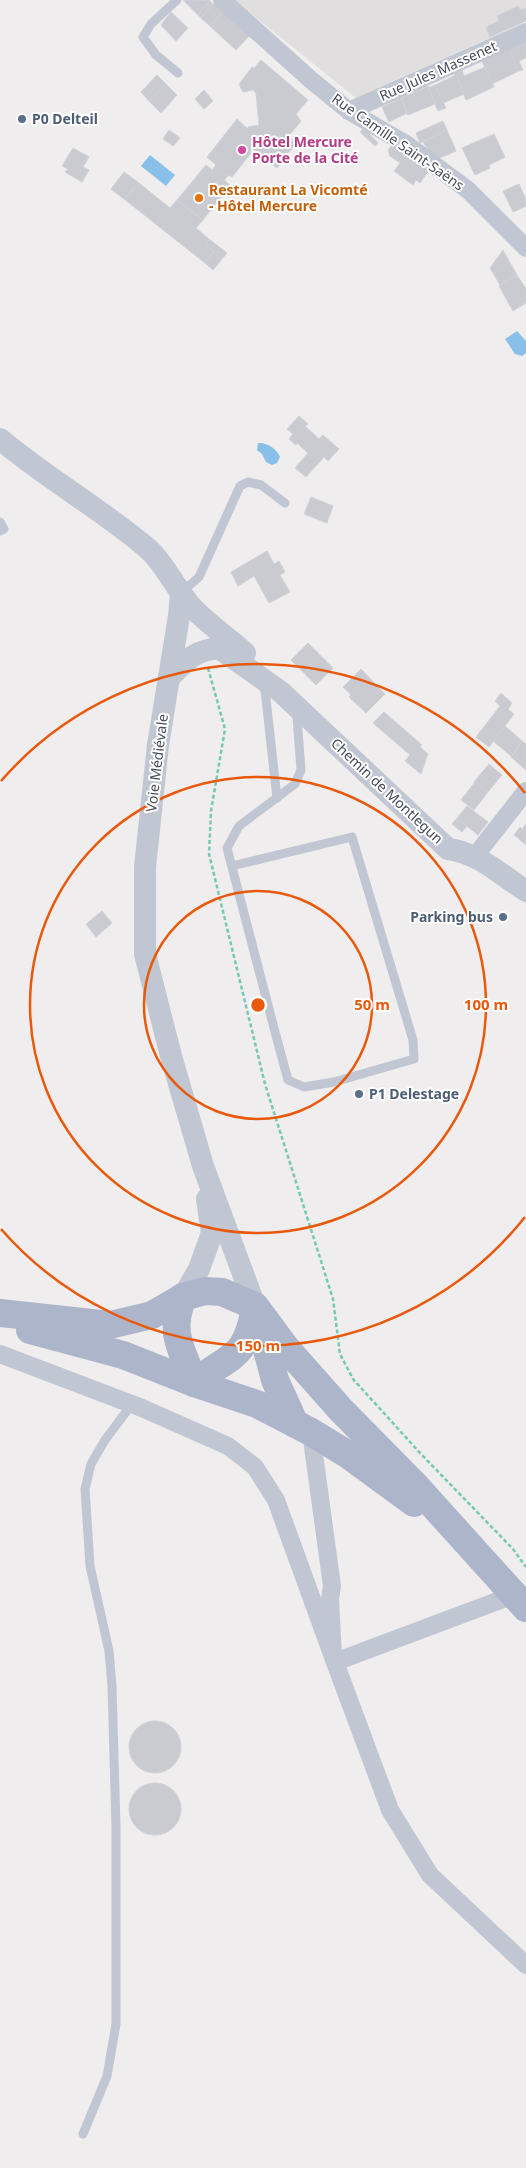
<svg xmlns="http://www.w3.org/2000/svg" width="526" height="2168" viewBox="0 0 526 2168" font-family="'Noto Sans',sans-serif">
  <rect width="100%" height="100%" fill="#efeded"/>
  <polygon fill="#e0dede" points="234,0 526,0 526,21 356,98"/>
  <g fill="#89c0e9">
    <polygon points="150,155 175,175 166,186 141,166"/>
    <polygon points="517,331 526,341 526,353 522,356 515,354 505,339"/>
    <path d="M258,443C267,442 277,449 280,457L277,463L272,465L266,462L262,454L257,450Z"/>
  </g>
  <g fill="#cacbd1" stroke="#d1d1d8">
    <polygon points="183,0 208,0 210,1 198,15"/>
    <polygon points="210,1 213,4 201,18 198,15"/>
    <polygon points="213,4 223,11 210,26 201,18"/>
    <polygon points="518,6 521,10 526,8 526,21 490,37 486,27 499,21 497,16"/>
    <polygon points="223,11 251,34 236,50 210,26"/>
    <polygon points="171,12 188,28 176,41 161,25"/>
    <polygon points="526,41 526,58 519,61 523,70 519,71 509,49"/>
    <polygon points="509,49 519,71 492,84 482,61"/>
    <polygon points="261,60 308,100 296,114 301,121 281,145 289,152 277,168 250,146 251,153 232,177 229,175 224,180 230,185 203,220 177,200 206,165 212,170 216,165 207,157 237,119 248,129 248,127 259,125 256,93 253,90 243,92 239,84 252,67 254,68"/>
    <polygon points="485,67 494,87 466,100 454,73 462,70 464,76"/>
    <polygon points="157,75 166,84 149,101 141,92"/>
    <polygon points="456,75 464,94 443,103 435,85"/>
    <polygon points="166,84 177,95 161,113 149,101"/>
    <polygon points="435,85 446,108 438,111 428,88"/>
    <polygon points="428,86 435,104 408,115 401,98"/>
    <polygon points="204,90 213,101 204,109 195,99"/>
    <polygon points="401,98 407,113 389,122 382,107"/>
    <polygon points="443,121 447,130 420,143 416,133"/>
    <polygon points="364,128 378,143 375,146 360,132"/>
    <polygon points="169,130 180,138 173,146 163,139"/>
    <polygon points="447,130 456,151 435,160 423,142"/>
    <polygon points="494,134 505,157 489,165 490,168 475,175 462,148"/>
    <polygon points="288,137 296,144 289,152 281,145"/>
    <polygon points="393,143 429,170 420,183 416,180 413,185 394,171 400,163 390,156 388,150"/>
    <polygon points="73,148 89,157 83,167 89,170 82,182 65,172 68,169 62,166"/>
    <polygon points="124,172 139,183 124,199 111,189"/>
    <polygon points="139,183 170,208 177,200 203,220 196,228 209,239 205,245 214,252 205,263 124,199"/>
    <polygon points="519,184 526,200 526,206 513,212 503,191"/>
    <polygon points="209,239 227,253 213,270 205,263 214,252 205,245"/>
    <polygon points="503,250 517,275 500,285 490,268"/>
    <polygon points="517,275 526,289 526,303 513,311 499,286"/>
    <polygon points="299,416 308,424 305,426 319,439 323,435 339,449 328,461 324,457 306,477 295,468 308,453 297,443 296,445 289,439 293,434 287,429"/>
    <polygon points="311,497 333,506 327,523 304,514"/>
    <polygon points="267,551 274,564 279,561 285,572 280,575 290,592 269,603 254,576 238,586 231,572"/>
    <polygon points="308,643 333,668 316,685 291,660"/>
    <polygon points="361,669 385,694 366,713 349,697 351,695 343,687"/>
    <polygon points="501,693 512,703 508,709 514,714 489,747 476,737 500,706 495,701"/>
    <polygon points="384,712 422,745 420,747 428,754 421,774 405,761 410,755 373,723"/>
    <polygon points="505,726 522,741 511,756 493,741"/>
    <polygon points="522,741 526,744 526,770 511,757"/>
    <polygon points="489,764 502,775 488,792 474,782"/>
    <polygon points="475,782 488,792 474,810 461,800"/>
    <polygon points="467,806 488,822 478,835 457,818"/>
    <polygon points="457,818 467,826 462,832 452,824"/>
    <polygon points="526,824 526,845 514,835 520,827 522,829"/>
    <polygon points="102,911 112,923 96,937 86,924"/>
    <circle cx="155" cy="1747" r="26"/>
    <circle cx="155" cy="1809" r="26"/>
  </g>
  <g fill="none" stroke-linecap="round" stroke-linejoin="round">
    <polyline stroke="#75c9b2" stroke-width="2.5" stroke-dasharray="4 2.5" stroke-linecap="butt" points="208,668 225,729 211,811 209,854 265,1084 333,1299 340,1354 353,1379 420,1453 513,1549 526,1567"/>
    <g stroke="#c0c6d2" stroke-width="9">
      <polyline points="177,0 151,24 143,37 156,55 178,73"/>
      <polyline points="0,522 4,529 0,531"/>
      <polyline points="182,592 199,577 240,486 248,482 261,485 285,503"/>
      <polyline points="262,684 265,690 277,798"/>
      <path d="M232,866L352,837L413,1040L414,1059L334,1082L304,1087L288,1080C267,1003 247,926 227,848L239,826L295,784L301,770L297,717L294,711"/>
      <polyline points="83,2134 107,2076 116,2024 116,1827 112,1686 109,1651 90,1566 85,1489 91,1464 105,1440 132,1404"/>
    </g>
    <g stroke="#c0c6d2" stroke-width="18">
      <polyline points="222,0 311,80 349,111 406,144 468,190 526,248"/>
      <polyline points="349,111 526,32"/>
      <polyline points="475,856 526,791"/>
      <polyline points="0,1354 142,1408 228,1446 255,1467 276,1500 333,1657 330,1599 332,1586 311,1432"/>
      <polyline points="333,1657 390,1810 430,1875 526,1965"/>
      <polyline points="335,1662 511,1596"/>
    </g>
    <g stroke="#c0c6d2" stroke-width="22">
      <path d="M0,439C45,477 96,506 141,543C163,559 173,585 190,605C206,623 227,636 245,653"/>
      <polyline points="181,594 179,616 158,745 145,867 145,954 171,1056 203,1166 255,1306"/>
      <path d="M169,678C187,660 193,651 219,648L281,692L448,849C479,853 501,875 526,891"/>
      <polyline points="183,1297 199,1269 212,1233 207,1199"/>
    </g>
    <g stroke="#adb5cb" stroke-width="28">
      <path d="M183,1297C168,1334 182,1348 194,1383"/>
      <polyline points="0,1313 110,1325 152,1315 183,1297 205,1291 222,1292 255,1306 286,1348 341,1410 413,1483 526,1608"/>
      <polyline points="259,1319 275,1380 295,1424"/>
      <polyline points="30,1330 123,1355 194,1383 257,1404 311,1432 347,1454 414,1503"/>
      <path d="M194,1383C231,1354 247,1359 255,1307"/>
    </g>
  </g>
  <g fill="none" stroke="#e8590c" stroke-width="2.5">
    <circle cx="258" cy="1005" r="114"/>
    <circle cx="258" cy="1005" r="228"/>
    <path d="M525 1217A341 341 0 0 1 1 1229M1 781A341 341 0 0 1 525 793"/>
  </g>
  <g fill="#5c6f8a" stroke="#fff" stroke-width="2">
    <circle cx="22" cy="119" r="5"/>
    <circle cx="503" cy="917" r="5"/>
    <circle cx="359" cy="1094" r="5"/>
  </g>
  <circle fill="#d1479c" stroke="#fff" stroke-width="2" cx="242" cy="150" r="5"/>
  <circle fill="#e8710a" stroke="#fff" stroke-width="2" cx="199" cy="198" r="5"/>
  <g text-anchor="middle" stroke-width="4" stroke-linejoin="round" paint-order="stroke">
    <g font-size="14" fill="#464c59" stroke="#fff">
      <text transform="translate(438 71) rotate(-24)" y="5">Rue Jules Massenet</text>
      <text transform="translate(398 142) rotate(35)" y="5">Rue Camille Saint-Saëns</text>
      <text transform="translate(157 763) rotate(-83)" y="5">Voie Médiévale</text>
      <text transform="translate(387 791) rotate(43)" y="5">Chemin de Montlegun</text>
    </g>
    <g font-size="14" font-weight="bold" fill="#4e5e75" stroke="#fff" text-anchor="start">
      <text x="32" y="124">P0 Delteil</text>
      <text x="493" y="922" text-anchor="end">Parking bus</text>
      <text x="369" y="1099">P1 Delestage</text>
    </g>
    <g font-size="14" font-weight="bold" fill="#b23c85" stroke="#fff" text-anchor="start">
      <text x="252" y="147">Hôtel Mercure<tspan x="252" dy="16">Porte de la Cité</tspan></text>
    </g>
    <g font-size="14" font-weight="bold" fill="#c56008" stroke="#fff" text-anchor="start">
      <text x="209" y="195">Restaurant La Vicomté<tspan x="209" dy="16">- Hôtel Mercure</tspan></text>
    </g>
  </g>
  <circle cx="258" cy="1005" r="8" fill="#e8590c" stroke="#fff" stroke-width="2.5"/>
  <g font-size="15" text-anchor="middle" font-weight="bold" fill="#e8590c" stroke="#fff" stroke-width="4" stroke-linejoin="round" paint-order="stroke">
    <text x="372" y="1010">50 m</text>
    <text x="486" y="1010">100 m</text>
    <text x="258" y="1351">150 m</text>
  </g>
</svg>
